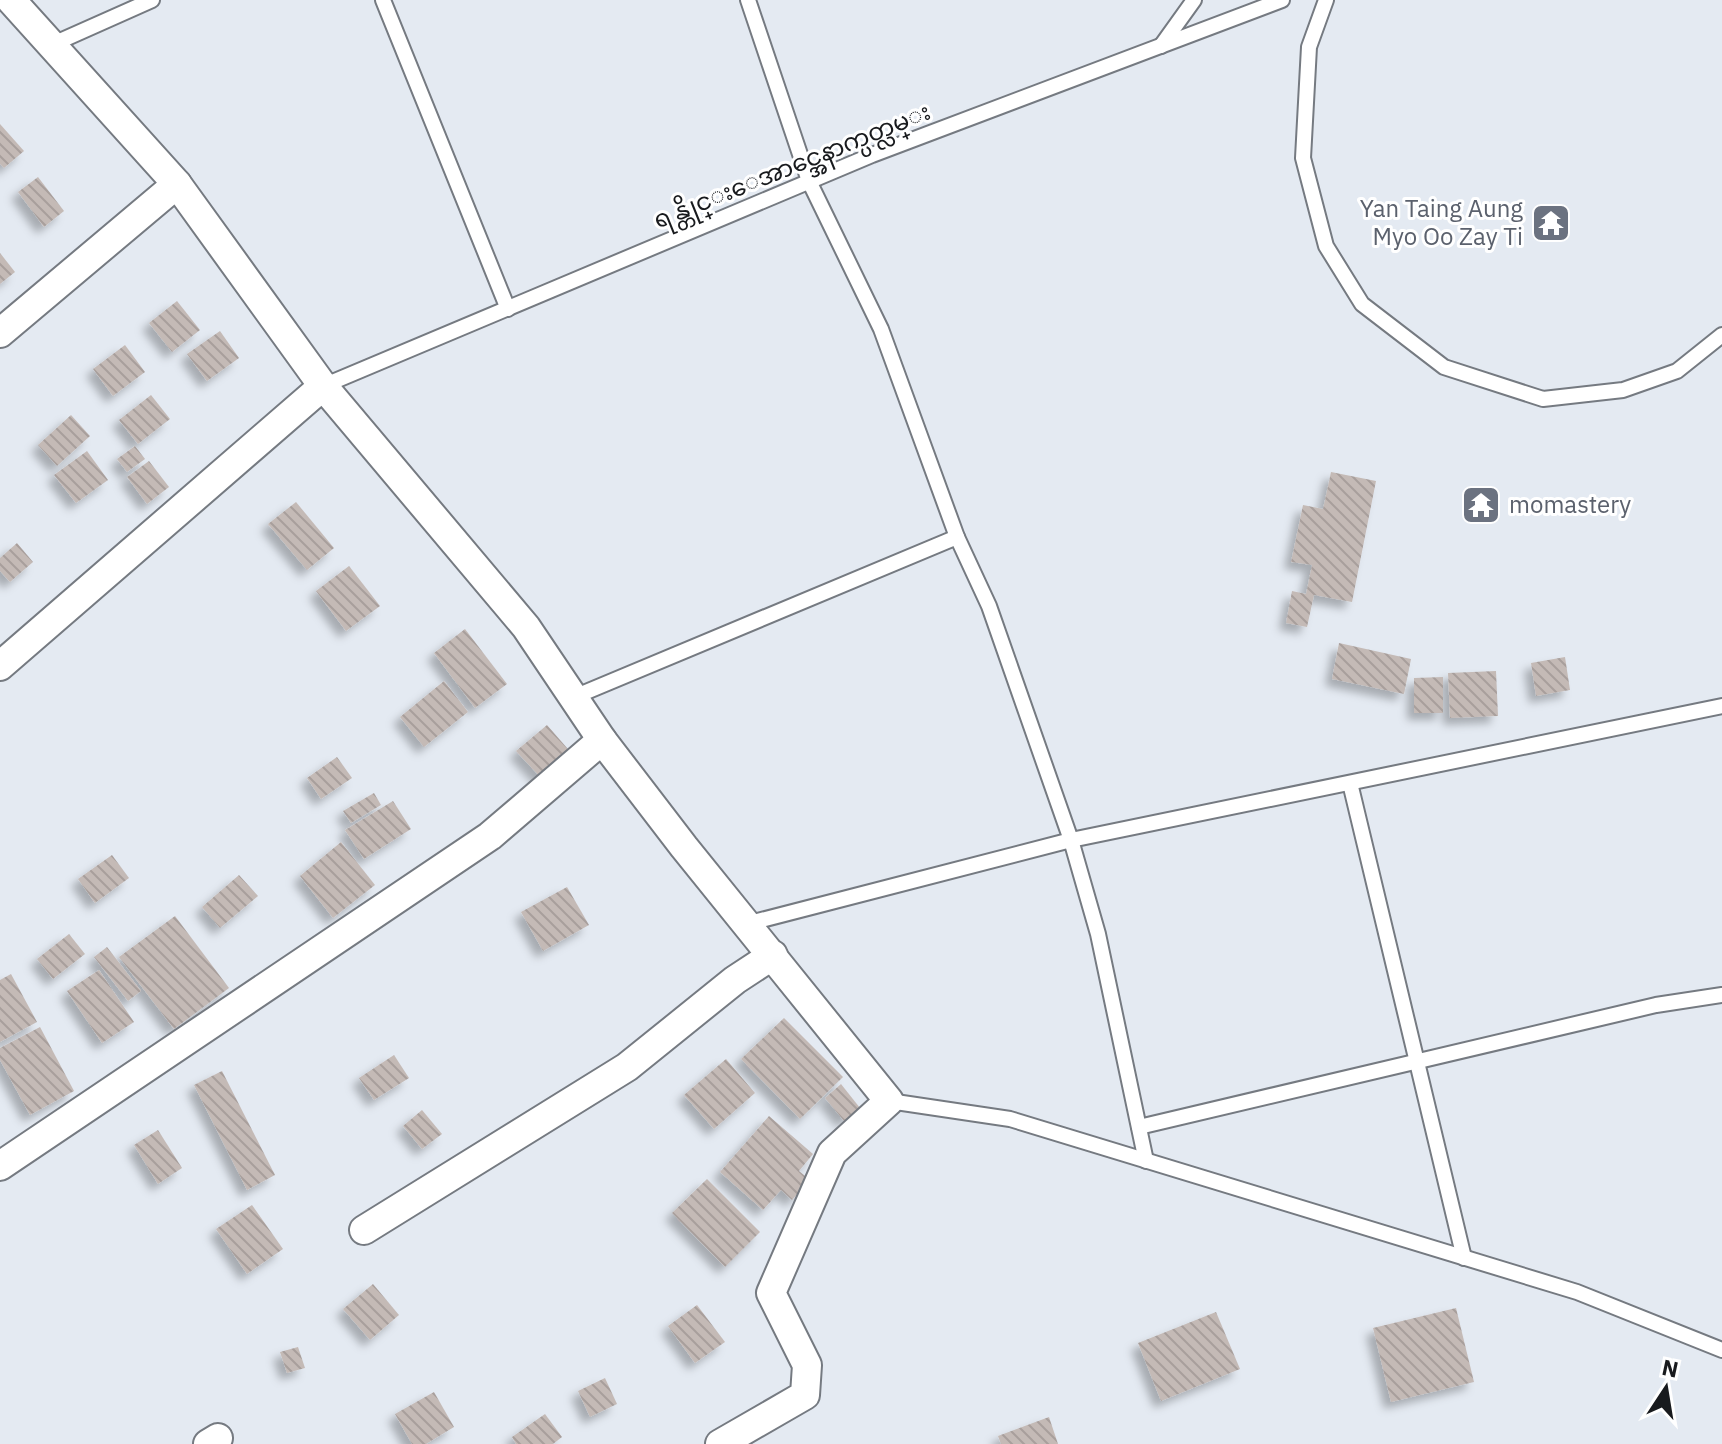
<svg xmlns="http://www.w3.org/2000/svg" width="1722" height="1444" viewBox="0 0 1722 1444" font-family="'IBM Plex Sans','Noto Sans Myanmar',sans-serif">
  <defs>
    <pattern id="building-back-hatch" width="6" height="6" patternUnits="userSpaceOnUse" patternTransform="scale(2)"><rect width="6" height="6" fill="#c4bab6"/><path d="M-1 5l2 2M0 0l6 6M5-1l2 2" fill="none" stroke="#a89f9c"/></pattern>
    <filter id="shadow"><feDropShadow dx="-7" dy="7" stdDeviation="4" flood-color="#0004"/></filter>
  </defs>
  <rect width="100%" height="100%" fill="#e4eaf2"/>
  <g fill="url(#building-back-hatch)" filter="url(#shadow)">
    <polygon points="0,124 24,151 4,168 0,164"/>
    <polygon points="38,177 64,211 44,227 18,192"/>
    <polygon points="0,253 15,272 0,284"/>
    <polygon points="177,301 200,330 172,352 149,323"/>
    <polygon points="220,331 239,358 207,381 187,354"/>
    <polygon points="125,345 145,372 113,396 93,369"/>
    <polygon points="151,395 170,419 138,444 119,420"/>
    <polygon points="71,415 90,436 57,466 38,445"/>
    <polygon points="135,446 145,459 127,472 117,459"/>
    <polygon points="87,451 108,480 76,503 54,475"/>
    <polygon points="149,461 169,487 147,504 127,477"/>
    <polygon points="1331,472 1376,481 1352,602 1314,595 1307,627 1286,623 1292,591 1306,594 1312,565 1291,562 1303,505 1323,509"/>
    <polygon points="296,502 334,548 307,570 268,524"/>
    <polygon points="17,543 33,562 10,582 0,571 0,558"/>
    <polygon points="349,566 380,606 346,631 316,591"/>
    <polygon points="465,629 507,684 475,708 434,653"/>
    <polygon points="1339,643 1411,659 1404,694 1332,679"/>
    <polygon points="1565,657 1570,690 1536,696 1531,663"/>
    <polygon points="1496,671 1498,716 1450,718 1448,673"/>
    <polygon points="1443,677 1443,713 1414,713 1414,678"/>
    <polygon points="444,681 468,712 424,747 400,717"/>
    <polygon points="547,725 574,756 544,781 516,751"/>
    <polygon points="337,757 352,778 321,799 307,778"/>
    <polygon points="374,793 381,805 351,823 343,811"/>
    <polygon points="393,801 411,829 364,859 345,830"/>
    <polygon points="341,842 375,885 333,918 300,876"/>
    <polygon points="112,855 129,878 95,903 78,879"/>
    <polygon points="239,875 258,896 220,928 202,907"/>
    <polygon points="567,887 589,925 543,951 521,912"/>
    <polygon points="175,916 229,988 174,1029 119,957"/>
    <polygon points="69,934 85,954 53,979 37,959"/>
    <polygon points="107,947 141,991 128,1001 94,957"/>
    <polygon points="99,970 134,1022 102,1043 67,991"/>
    <polygon points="11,974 37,1022 0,1042 0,980"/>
    <polygon points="784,1018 843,1077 800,1119 741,1059"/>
    <polygon points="40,1027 74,1091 30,1115 0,1060 0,1048"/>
    <polygon points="394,1055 409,1078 374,1100 359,1078"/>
    <polygon points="726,1059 755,1093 714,1129 684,1095"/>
    <polygon points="222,1071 275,1175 247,1190 194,1085"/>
    <polygon points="841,1084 860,1108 844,1121 825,1098"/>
    <polygon points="422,1110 442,1134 422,1149 403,1126"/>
    <polygon points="769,1116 813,1154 799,1171 810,1180 792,1200 781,1190 763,1210 720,1172"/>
    <polygon points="158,1130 182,1168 158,1184 134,1145"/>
    <polygon points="707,1179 760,1232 725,1267 672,1213"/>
    <polygon points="252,1205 283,1249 247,1274 216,1229"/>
    <polygon points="373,1284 399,1315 370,1340 343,1309"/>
    <polygon points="697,1305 725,1342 695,1363 668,1326"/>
    <polygon points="1456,1308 1474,1382 1391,1402 1373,1328"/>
    <polygon points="1216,1312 1240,1369 1161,1401 1138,1343"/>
    <polygon points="298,1347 305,1368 287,1373 280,1352"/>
    <polygon points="605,1378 617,1404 590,1417 578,1391"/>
    <polygon points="434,1392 454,1427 426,1444 412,1444 395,1414"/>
    <polygon points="545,1414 562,1437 553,1444 516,1444 512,1437"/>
    <polygon points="1049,1417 1058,1444 1001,1444 998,1436"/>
  </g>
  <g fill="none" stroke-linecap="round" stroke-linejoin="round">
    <defs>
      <g id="lane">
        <polyline points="383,0 508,309"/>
        <polyline points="748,0 809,181 881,329 957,537 989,606 1071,840 1098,934 1146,1161"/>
        <polyline points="1326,0 1309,47 1303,158 1326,246 1362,304 1444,367 1543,399 1623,390 1677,371 1722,335"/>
        <polyline points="51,45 152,0"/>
        <polyline points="1161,46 1194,0"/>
        <polyline points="323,386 872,155 1282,0"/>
        <polyline points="574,697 957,537"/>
        <polyline points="1350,783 1464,1258"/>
        <polyline points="746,924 1071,840 1722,706"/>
        <polyline points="889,1101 1010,1119 1577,1292 1722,1350"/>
        <polyline points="1139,1127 1656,1005 1722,995"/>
      </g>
      <g id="street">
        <polyline points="11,0 177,184 323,386 526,627 602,740 684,847 889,1101 832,1153 771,1293 807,1365 805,1395 720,1444"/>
        <polyline points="0,333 177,184"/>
        <polyline points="0,666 323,386"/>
        <polyline points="0,1166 490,836 602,740"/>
        <polyline points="364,1230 627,1067 735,980 773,955"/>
        <polyline points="208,1444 218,1438"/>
      </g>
    </defs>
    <use href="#lane" stroke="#757a81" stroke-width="18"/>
    <use href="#street" stroke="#757a81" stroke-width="32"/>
    <use href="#lane" stroke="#fff" stroke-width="14"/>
    <use href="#street" stroke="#fff" stroke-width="28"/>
  </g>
  <defs>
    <symbol id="temple-square" viewBox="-11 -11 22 22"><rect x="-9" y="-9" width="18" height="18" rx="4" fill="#6b7280" stroke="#fff"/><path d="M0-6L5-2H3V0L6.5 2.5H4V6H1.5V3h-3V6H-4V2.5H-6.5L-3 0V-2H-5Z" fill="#fff"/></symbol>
  </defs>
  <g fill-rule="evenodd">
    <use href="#temple-square" x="1529" y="201" width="44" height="44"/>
    <use href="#temple-square" x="1459" y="483" width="44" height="44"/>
  </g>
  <g text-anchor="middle" stroke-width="6" stroke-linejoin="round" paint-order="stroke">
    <g font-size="24" fill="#181a1d" stroke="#fff">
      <text transform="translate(792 166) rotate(-22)" y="8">ရန္တိုင္းေအာင္အေနာက္ပတ္လမ္း</text>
    </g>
    <g font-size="24" fill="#5b616d" stroke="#fff" text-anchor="end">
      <text x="1523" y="217">Yan Taing Aung<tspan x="1523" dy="28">Myo Oo Zay Ti</tspan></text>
      <text x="1509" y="513" text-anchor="start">momastery</text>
    </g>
  </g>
  <g transform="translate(1666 1388) rotate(12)" stroke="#ffffff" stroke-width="6" paint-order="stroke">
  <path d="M0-6L14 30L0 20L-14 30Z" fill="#181a1d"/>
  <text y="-12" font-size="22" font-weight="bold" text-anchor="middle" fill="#181a1d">N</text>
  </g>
</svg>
